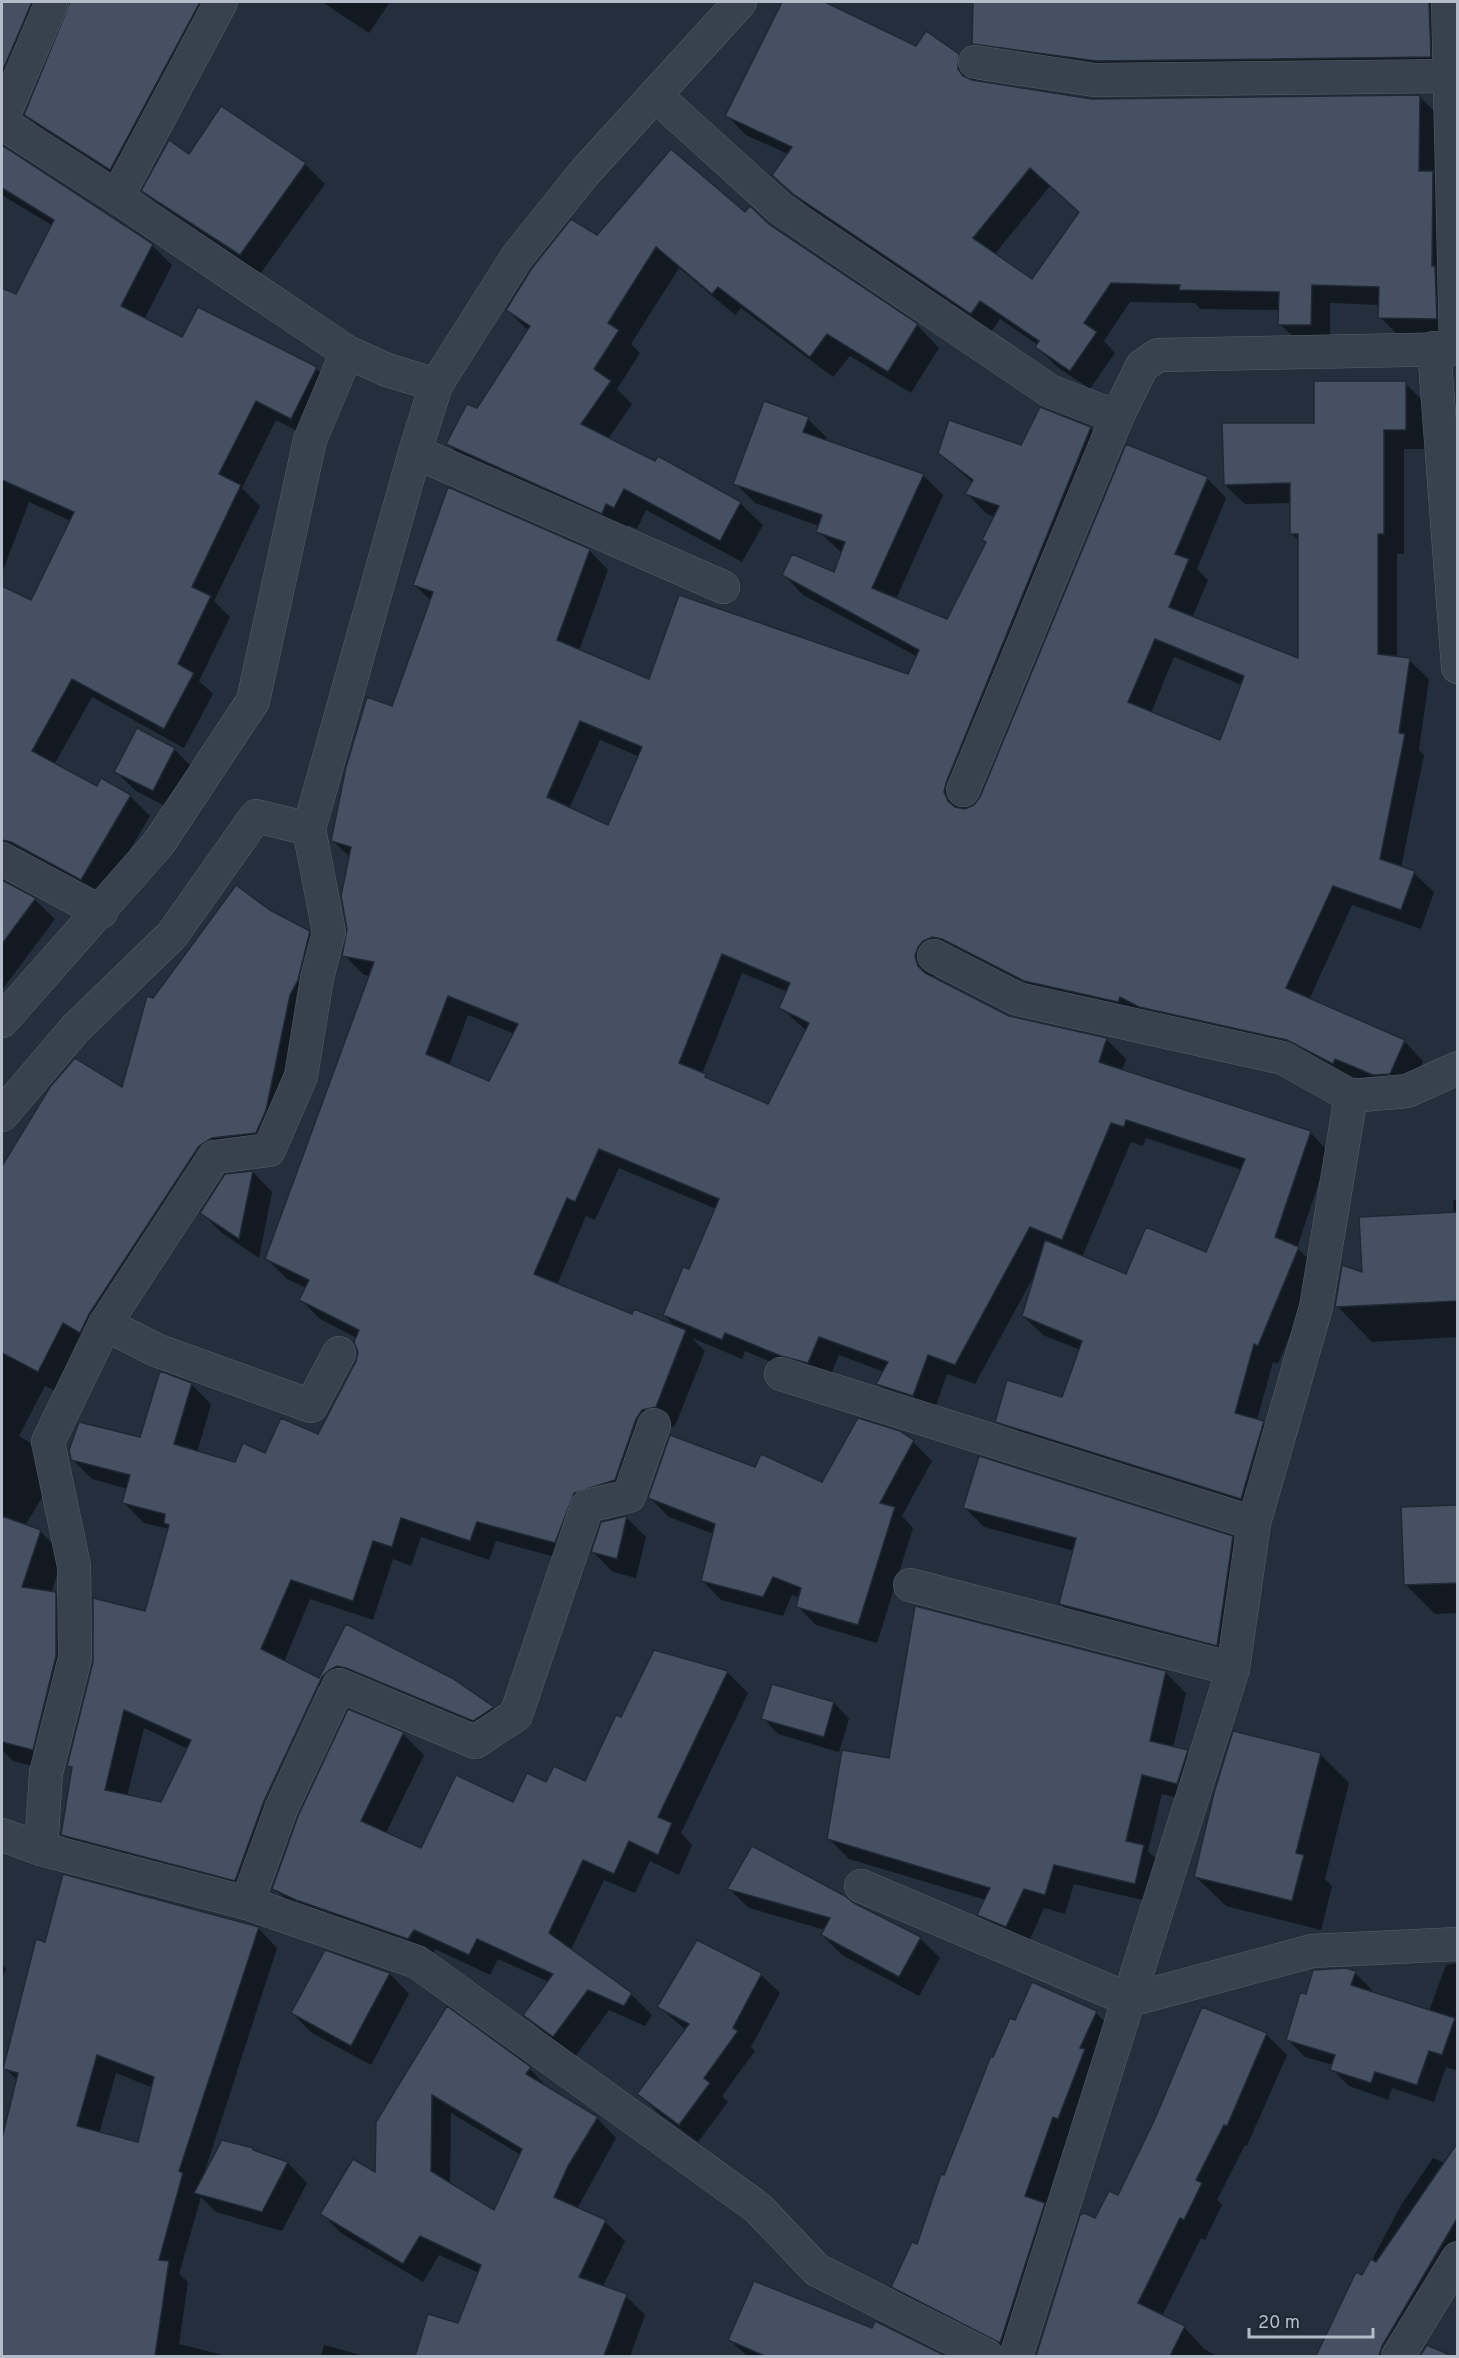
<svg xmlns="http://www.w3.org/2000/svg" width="1459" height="2358" viewBox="0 0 1459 2358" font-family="Overpass,sans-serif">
  <rect width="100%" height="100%" fill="#242f3e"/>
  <g fill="#0007" fill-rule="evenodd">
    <polygon points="2,2 232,2 130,189 46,135 26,115 72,2 61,6 4,132 4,149 152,245 172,265 144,320 183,339 316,368 336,388 311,438 276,420 242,488 260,506 214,601 230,617 199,681 213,694 184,748 92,697 54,765 97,789 130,796 150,816 101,899 5,870 2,880 35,900 55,919 2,990 2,588 32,602 71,521 29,502 2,573 2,416 62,441 79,403 2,365 2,289 16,296 53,226 2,195"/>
    <polygon points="322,2 390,2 369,33"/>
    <path d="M784,2H822L916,48L958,55L977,75V83L1095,100L1420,97L1439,116L1455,338L1399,336L1380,317V305L1330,303V344L1299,343L1280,324V310L1200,309L1195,303L1130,302L1104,341L1115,353L1090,389L1056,366L1037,347L1038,345L1000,319L991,332L814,213L774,175L788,154L746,135L727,116ZM1050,186L1080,213L1033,281L994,255Z"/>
    <polygon points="975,2 1453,2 1450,77 994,63 974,43"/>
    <polygon points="190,156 305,164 325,184 260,274 163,211 143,191"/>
    <polygon points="746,214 770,226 917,325 939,348 911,393 850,356 833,377 741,308 735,315 679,268 631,344 640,353 617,389 632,404 608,439 656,463 658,458 740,503 763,525 742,562 646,510 637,529 628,525 625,535 470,466 448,443 477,410 529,331 507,310 597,237"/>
    <path d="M1405,383L1425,403V449H1404V554H1397V658L1409,660L1429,679L1419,750L1424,755L1401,868L1414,873L1434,892L1421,929L1352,905L1309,1000L1404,1041L1423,1061L1410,1093L1394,1094L1355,1077L1353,1083L937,967L934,977L1009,1017L1106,1039L1126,1059L1122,1071L1310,1132L1329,1152L1297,1248L1318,1268L1278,1364L1273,1362L1257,1420L1263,1422L1283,1442L1261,1518L1016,1441L997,1421L1063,1399L1080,1350L1043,1335L1023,1316L1035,1274L975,1384L947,1374L933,1415L897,1404L878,1384L884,1372L839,1355L828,1382L802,1375L745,1351L742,1359L692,1338L705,1351L675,1426L662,1430L594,1512L574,1562L496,1541L489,1560L421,1537L411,1566L393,1559L373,1620L310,1599L284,1662L320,1680L346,1626L451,1679L493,1708L512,1728L494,1740L348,1689L255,1899L82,1854L62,1834L73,1770L69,1766L146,1613L169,1529L144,1523L124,1503L128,1489L92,1479L72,1459L141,1439L191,1384L211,1404L197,1453L236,1464L266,1455L319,1435L357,1362V1338L320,1319L301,1300L307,1288L287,1279L267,1259L370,976L364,975L344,955L349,929L351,858L333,841L393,708L431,601L415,585L589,550L608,570L579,651L650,681L909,676L918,657L803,595L784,575L835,574L842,553L818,531L819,526L755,503L735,483L808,419L827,438L826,441L923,475L943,495L896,599L947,621L987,543L995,517L987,514L967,494L973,483L939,453L1022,447L1041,409L1091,428L1110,448L964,811L975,806L1207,478L1226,498L1197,569L1208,580L1192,618L1300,660V542L1292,534V503L1245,504L1225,485L1315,424ZM1174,657L1242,685L1221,742L1151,713ZM600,740L640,757L609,827L569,809ZM742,973L788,992L781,1008L807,1031L769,1106L712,1082L702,1074ZM468,1015L515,1034L490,1083L449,1066ZM1146,1138L1242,1170L1207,1254L1127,1276L1082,1257L1131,1142L1143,1146ZM619,1168L716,1209L690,1271L664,1315L678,1329L633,1316L557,1285L586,1216L595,1220ZM316,1686H320L262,1808L259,1807ZM144,1728L188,1749L162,1803L127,1796Z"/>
    <polygon points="174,749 194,769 173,810 136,791 116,772"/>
    <polygon points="269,911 309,932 332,955 289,1134 222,1170 62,1394 45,1386 19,1436 29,1442 53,1466 54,1477 25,1526 41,1532 64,1555 51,1593 55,1594 79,1617 56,1772 13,1761 2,1750 2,1168 51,1088 123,1089 154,999"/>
    <polygon points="253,1172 272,1192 259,1258 222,1233 202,1213"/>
    <polygon points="1458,1199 1458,1337 1372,1342 1337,1306 1363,1275 1454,1213 1453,1200"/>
    <polygon points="913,1442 932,1461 902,1516 913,1528 877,1643 816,1625 797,1606 800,1598 792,1595 783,1616 721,1600 702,1580 714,1534 669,1517 650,1498 756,1469 823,1484"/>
    <polygon points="1458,1506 1458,1613 1435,1614 1405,1584"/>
    <polygon points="965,1508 1232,1537 1252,1557 1236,1664 1080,1623 1061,1604 1074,1551 984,1527"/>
    <polygon points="626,1517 646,1537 636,1578 613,1572 593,1552"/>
    <polygon points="727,1672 748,1693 681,1833 692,1845 679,1875 650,1861 635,1893 604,1880 571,1950 631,1994 652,2015 645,2026 609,2010 575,2057 546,2036 525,2015 549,1982 498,1959 490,1975 435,1949 430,1959 295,1909 274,1888 403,1734 424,1755 386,1833 422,1850 514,1804 547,1784 586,1783 621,1719"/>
    <polygon points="1165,1672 1186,1693 1173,1748 1187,1752 1207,1772 1197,1803 1162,1794 1148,1851 1164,1867 1155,1903 1074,1884 1065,1914 1044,1908 1027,1946 999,1935 979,1915 986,1900 849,1859 828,1838 890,1760"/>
    <polygon points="834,1703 849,1719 839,1752 778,1734 763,1718"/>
    <polygon points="1320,1754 1349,1783 1325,1879 1332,1886 1321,1930 1226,1906 1196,1877"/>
    <polygon points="729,1889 853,1905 920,1938 940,1958 919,1996 842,1955 822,1935 825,1930 749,1908"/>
    <path d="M258,1928L277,1948L204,2174L253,2149L257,2153L288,2163L307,2183L282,2231L216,2212L201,2197L179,2274L188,2282L179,2344L227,2356H2V2144L18,2081L5,2068L46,1944ZM116,2073L153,2088L139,2144L99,2134Z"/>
    <polygon points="326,1952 390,1974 409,1994 371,2065 312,2033 292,2013"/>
    <polygon points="1458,1963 1458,2071 1446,2067 1434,2102 1392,2088 1388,2100 1349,2086 1332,2069 1333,2065 1305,2057 1288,2040 1307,1996 1355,1973 1372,1990 1371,1993 1429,2011 1446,1965"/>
    <polygon points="2,1964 6,1969 2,1978"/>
    <polygon points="761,1975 780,1993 751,2047 755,2051 722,2096 728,2102 698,2142 657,2112 639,2094 686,2030 659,2007"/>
    <path d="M447,2009L530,2069L549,2089L597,2118L616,2138L577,2209L605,2222L625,2241L603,2286L626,2296L645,2315L630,2356H416L429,2316L459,2325L479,2273L439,2255L423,2282L341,2233L322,2214L377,2174ZM451,2113L521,2155L495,2212L450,2185Z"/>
    <polygon points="1096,2013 1115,2032 1010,2356 912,2306 893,2286 918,2246 994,2059"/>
    <polygon points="1266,2034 1287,2055 1247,2146 1245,2145 1217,2200 1222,2205 1205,2240 1201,2238 1162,2316 1184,2327 1204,2349 1217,2356 1037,2356 1081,2216 1095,2220"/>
    <polygon points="1433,2158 1458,2169 1458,2274 1409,2356 1317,2356 1357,2274 1363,2277 1401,2205"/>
    <polygon points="876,2323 943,2356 747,2356 730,2340 872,2330"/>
    <polygon points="324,2345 364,2356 321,2356"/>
  </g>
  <g fill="#455162" stroke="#1f2835" stroke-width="1.5" fill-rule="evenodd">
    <polygon points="2,2 32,2 2,72"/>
    <polygon points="70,2 200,2 110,170 24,115"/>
    <path d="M782,2H825L916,46L926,31L959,54L958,69L963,76L972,80L1092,99L1420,95L1419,171H1433L1432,266H1435L1437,319L1378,318L1379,287L1312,285L1311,325H1278L1279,292L1179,290L1180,285L1111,283L1084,323L1097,332L1070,371L1035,347L1039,341L980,301L971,314L793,194L772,175L792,147L725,116ZM1030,168L1079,212L1032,279L973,238Z"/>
    <polygon points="973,2 1429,2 1431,57 1096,61 972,44"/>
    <polygon points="221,106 306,163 240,255 141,191 169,140 189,154"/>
    <polygon points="2,145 153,244 121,306 182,337 198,307 317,367 291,419 256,401 219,474 241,485 192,587 211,596 178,664 194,673 164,729 72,679 32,751 97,786 101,778 131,795 81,880 11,842 2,840 2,586 31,600 74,512 2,480 2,288 16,294 54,220 2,188"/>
    <polygon points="671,149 745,212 750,206 770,225 918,324 888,372 827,334 810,357 718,287 712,294 656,247 608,323 619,330 594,369 611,381 581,424 655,461 658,456 741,502 720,541 624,489 614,508 606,504 602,514 446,444 467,404 477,408 530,326 506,310 532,268 571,219 597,235"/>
    <path d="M1314,381H1406V430H1384V534H1378V654L1410,658L1399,733L1405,734L1380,859L1415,871L1401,910L1333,886L1286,988L1405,1040L1390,1074L1373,1075L1335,1059L1333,1064L1287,1040L1139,1007L1120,997L1118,1002L1024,981L942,939L932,937L923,941L918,947L915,956L918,966L925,973L1009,1016L1107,1038L1099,1062L1311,1131L1275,1237L1299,1247L1258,1346L1254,1344L1235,1413L1264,1421L1241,1499L995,1422L1007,1380L1062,1397L1082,1341L1022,1316L1045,1240L1126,1274L1146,1227L1206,1252L1245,1159L1126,1120L1124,1127L1111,1123L1062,1240L1030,1227L955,1365L928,1355L913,1396L876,1384L888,1362L819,1337L808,1363L781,1356L725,1333L722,1340L663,1315L683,1267L689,1269L719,1199L599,1149L575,1202L567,1198L534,1274L632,1314L634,1309L686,1330L656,1407L642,1410L636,1419L615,1480L574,1493L555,1543L477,1522L470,1541L401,1518L392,1547L373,1541L353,1601L291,1580L261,1649L319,1678L346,1624L452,1678L494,1707L473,1721L346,1668L337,1666L329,1670L322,1677L264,1801L235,1881L61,1835L72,1767L67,1766L93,1662V1598L145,1611L169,1525L164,1523L165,1514L122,1503L130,1475L71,1460L69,1450L79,1422L140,1437L160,1371L192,1383L174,1444L235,1462L243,1443L265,1453L281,1418L318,1434L356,1361L358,1352L354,1342L359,1330L299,1300L309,1280L265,1259L374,962L342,956L347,929L341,896L351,847L331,841L346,767L367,697L392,706L433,592L413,585L448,487L590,549L557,640L649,679L679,595L908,674L919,650L782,575L792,554L834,572L845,542L816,532L822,515L733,484L764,401L809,417L803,432L924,474L872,588L947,619L986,542L982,540L999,506L965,494L973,480L938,453L949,420L1021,445L1040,407L1091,427L946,783L944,792L948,801L955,807L965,809L974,805L980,797L1126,444L1208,477L1175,554L1189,559L1169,607L1298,658V534H1290V483L1224,485L1222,423H1314ZM1155,639L1244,676L1220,740L1128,702ZM580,721L642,747L608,825L547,797ZM722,954L790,983L779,1008L809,1023L768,1104L705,1077L706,1074L679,1063ZM448,996L518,1024L489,1081L426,1054ZM124,1710L191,1740L161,1802L105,1790Z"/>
    <polygon points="137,728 175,748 153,791 114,772"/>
    <polygon points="2,880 36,898 2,944"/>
    <polygon points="236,885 270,910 310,931 298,980 290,995 266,1110 256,1133 212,1138 199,1146 89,1314 80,1333 63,1323 38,1372 2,1353 2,1166 50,1087 75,1058 122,1087 147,996 153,998"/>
    <polygon points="253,1171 239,1239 200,1213 225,1174"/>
    <polygon points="1458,1212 1458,1301 1335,1307 1342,1265 1362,1272 1359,1217"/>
    <polygon points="858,1418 900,1431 914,1440 880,1503 895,1507 858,1625 796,1607 801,1588 773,1577 763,1597 701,1581 715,1524 648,1498 670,1435 755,1467 761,1454 822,1482"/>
    <polygon points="979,1456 1233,1536 1217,1646 1059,1604 1076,1538 963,1508"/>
    <polygon points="1458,1505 1458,1583 1404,1585 1401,1507"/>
    <polygon points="2,1516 41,1530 22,1587 56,1592 56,1656 33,1750 2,1742"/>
    <polygon points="627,1516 617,1559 591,1552 601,1522"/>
    <polygon points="915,1606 1166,1671 1150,1741 1188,1750 1177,1784 1142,1775 1126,1841 1144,1845 1135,1884 1054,1865 1045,1895 1024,1889 1006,1927 977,1915 990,1888 827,1839 842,1750 889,1758"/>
    <polygon points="654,1650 728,1671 658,1817 672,1823 658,1855 629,1841 614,1874 583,1860 549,1933 632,1993 624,2006 588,1990 553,2037 523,2015 553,1974 477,1939 469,1955 414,1930 408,1939 296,1900 272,1889 298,1816 348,1709 404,1732 361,1821 421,1848 456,1775 513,1802 527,1773 546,1782 554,1766 585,1781 616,1715 621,1717"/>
    <polygon points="772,1684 834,1702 824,1737 761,1719"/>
    <polygon points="1233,1731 1321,1753 1296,1853 1304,1855 1292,1901 1194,1877 1214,1793"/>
    <polygon points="752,1846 845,1896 854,1903 921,1937 899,1977 821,1935 830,1918 727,1889"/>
    <path d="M63,1874L259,1927L179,2171L183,2173L159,2260L169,2261L155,2356H2V2138L18,2073L3,2069L36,1939L45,1942ZM97,2055L154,2077L138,2142L77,2126Z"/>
    <polygon points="697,1940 762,1973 733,2028 738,2031 704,2078 710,2083 679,2125 637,2094 689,2024 657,2007"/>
    <polygon points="325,1950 390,1973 351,2046 291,2013"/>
    <polygon points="1346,1968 1356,1971 1351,1985 1455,2018 1442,2055 1429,2051 1417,2085 1375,2072 1371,2083 1330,2070 1335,2055 1286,2040 1300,1993 1306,1994 1313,1970"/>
    <polygon points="1032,1982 1097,2011 1080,2048 1085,2049 1058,2119 1053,2117 1025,2196 1045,2203 1000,2343 891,2287 912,2242 917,2244 941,2174 944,2175 991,2056 993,2057 1010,2018 1015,2020"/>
    <path d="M447,2006L531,2067L526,2074L598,2117L568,2166L554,2197L606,2220L579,2277L627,2294L604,2356H415L428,2314L458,2323L481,2265L420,2236L403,2264L320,2214L353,2159L375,2172L376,2122ZM432,2095L522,2149L494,2210L431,2171Z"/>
    <polygon points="1202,2007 1267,2033 1227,2126 1224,2125 1196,2180 1202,2183 1184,2220 1180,2218 1138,2303 1185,2326 1170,2356 1036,2356 1080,2215 1084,2213 1095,2218 1109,2191 1118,2195 1154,2121"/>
    <polygon points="222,2140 253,2148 253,2150 288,2162 262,2212 194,2193"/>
    <polygon points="1458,2142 1458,2217 1382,2346 1379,2356 1316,2356 1356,2272 1362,2275 1371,2259 1376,2262"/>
    <polygon points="754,2281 872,2328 875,2321 946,2356 765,2356 728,2340"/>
    <polygon points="1427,2345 1452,2356 1420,2356"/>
  </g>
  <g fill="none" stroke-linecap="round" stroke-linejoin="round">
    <defs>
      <g id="minor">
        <polyline points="1448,2 1456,349"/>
        <polyline points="975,62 1095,80 1449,76"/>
        <polyline points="655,95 781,209 1050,391 1117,417"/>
        <polyline points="2,119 52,2"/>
        <polyline points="2,123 117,197"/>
        <polyline points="1434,348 1458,667"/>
        <polyline points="347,352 387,370 436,385"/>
        <polyline points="415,452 723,587"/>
        <polyline points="963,790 1117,417 1142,366 1158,355 1458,349"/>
        <polyline points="2,859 101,912"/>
        <polyline points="934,956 1018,999 1283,1058 1351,1096 1407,1091 1458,1068"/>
        <polyline points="2,1021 159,843 253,701 310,440 347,352 117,197 221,2"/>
        <polyline points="2,1115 75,1029 172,935 256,816 309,829"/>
        <polyline points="105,1324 156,1350 311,1406 339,1353"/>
        <polyline points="781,1374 1254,1523"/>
        <polyline points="910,1585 1233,1669"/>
        <polyline points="41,1849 46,1773 75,1658 74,1566 48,1442 105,1324 214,1157 269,1150 301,1076 317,978 329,932 309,829 415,452 436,385 517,257 585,172 740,2"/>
        <polyline points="861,1886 1130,2000 1312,1951 1458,1944"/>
        <polyline points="247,1903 281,1809 339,1685 475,1742 516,1715 587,1506 629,1496 654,1425"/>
        <polyline points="1016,2356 1233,1669 1254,1523 1316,1307 1351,1096"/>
        <polyline points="1398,2356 1458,2258"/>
      </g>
      <polyline id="tertiary" points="2,1835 41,1849 247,1903 417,1962 758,2208 817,2270 987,2356"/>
    </defs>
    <use href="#minor" stroke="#565f6c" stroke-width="34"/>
    <use href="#tertiary" stroke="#565f6c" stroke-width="34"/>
    <use href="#minor" stroke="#38414e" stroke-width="33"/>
    <use href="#tertiary" stroke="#38414e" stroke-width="33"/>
  </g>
  <rect width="1459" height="2358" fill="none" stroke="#b4bcc9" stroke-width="6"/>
  <path d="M1249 2328v9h124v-9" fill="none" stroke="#b4bcc9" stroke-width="3"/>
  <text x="1258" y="2328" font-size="18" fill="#b4bcc9" stroke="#1d2633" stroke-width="4.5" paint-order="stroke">20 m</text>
</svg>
